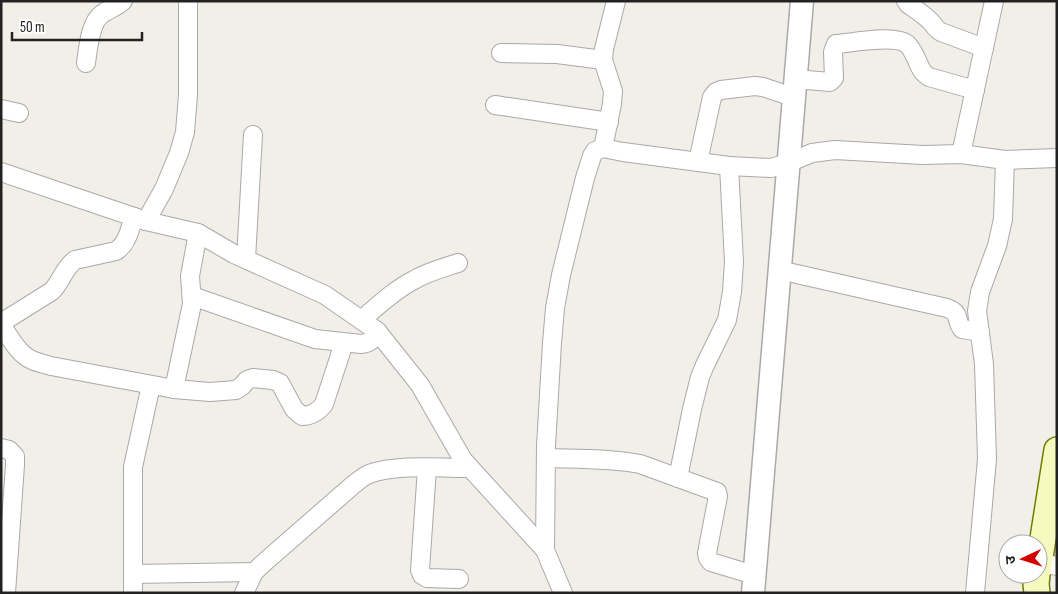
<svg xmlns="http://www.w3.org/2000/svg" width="1058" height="594" viewBox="0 0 1058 594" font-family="'Sofia Sans Condensed','Noto Sans Devanagari',sans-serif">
  <rect width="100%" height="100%" fill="#f2efe9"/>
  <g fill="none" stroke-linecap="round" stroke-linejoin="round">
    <defs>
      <g id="minor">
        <path d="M906,1L908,4C915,9 923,14 929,20C934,24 935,29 941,32L984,48"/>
        <polyline points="501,53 557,54 603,60"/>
        <path d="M86,63C88,49 90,22 102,14C109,9 117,7 123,1"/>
        <path d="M795,79L830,82L834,78L833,52L836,44C852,43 894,34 907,44C915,51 917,64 923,72C925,74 927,76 929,77L975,90"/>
        <polyline points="495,105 609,122"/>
        <polyline points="1,109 19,113"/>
        <polyline points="603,148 612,104 613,91 603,60 604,49 616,1"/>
        <polyline points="961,154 994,1"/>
        <polyline points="698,162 712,97 716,92 721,90 755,86 763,87 793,97"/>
        <polyline points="1,172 146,221 198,233 234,254 325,295 377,331 420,385 463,460 545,550"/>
        <polyline points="146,221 164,189 179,153 185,132 188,95 188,1"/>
        <polyline points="246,259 253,135"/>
        <path d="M779,270L947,308C962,314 954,318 962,329L980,332"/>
        <path d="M192,296L315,339L361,344C371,343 372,340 377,331"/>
        <path d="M361,320C378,306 394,290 414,280C427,272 443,268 458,263"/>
        <path d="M1,323L52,291C61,282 64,268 75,260L116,251C127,244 130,229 134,217"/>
        <path d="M1,325C10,337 18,354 32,360C38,363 45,364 51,366L174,389L210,392L236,390L242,386L247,380L253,378L273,380L280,383L294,409L302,416C311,416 319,411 324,404L344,343"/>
        <polyline points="174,389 192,304 190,276 198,233"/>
        <polyline points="1,448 9,450 15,456 15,465 6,593"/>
        <path d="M546,458C577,459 609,458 640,464L717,492L718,496L707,553L708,558L711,562L754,575"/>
        <polyline points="427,468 420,570 422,575 427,578 459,579"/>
        <polyline points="678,478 692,409 700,377 705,365 727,320 732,292 734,262 729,166"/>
        <polyline points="1039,563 1057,566"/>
        <polyline points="133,574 254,572"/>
        <polyline points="133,593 133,467 151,385"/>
        <path d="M244,593L254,572L267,560L353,485C358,481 364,476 369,474C397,464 441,468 470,468"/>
        <polyline points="563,593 545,550 546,446 552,343 555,308 561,275 585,178 592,156 595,151 603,148 623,152 729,166 771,168 788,163 812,153 835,150 923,155 961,154 1005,160 1057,158"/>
        <polyline points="975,593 987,459 984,364 977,311 980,292 997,246 1003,219 1005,160"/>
      </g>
      <polyline id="tertiary" points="753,593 802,1"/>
      <g id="secondary">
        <polyline points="1038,570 1057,450"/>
        <polyline points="1037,593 1036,584 1037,574"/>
      </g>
    </defs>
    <use href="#minor" stroke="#a9a9a9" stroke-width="20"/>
    <use href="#tertiary" stroke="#a9a9a9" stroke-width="25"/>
    <use href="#secondary" stroke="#707d05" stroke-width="28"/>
    <use href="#minor" stroke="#fff" stroke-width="18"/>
    <use href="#tertiary" stroke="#fff" stroke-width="22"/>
    <use href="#secondary" stroke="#f7fabf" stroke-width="25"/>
  </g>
  <rect width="1058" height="594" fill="none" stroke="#222222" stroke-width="5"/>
  <g transform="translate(1023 559) rotate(266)"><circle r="24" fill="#ffffff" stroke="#a7a7a7"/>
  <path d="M0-4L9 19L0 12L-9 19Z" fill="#d40000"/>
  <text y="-8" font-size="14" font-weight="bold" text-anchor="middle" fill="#222222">उ</text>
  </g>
  <path d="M12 32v8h130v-8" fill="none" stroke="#222222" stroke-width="2.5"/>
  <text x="20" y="32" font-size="15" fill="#222222" stroke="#ffffff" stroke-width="4" paint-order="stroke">50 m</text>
</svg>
